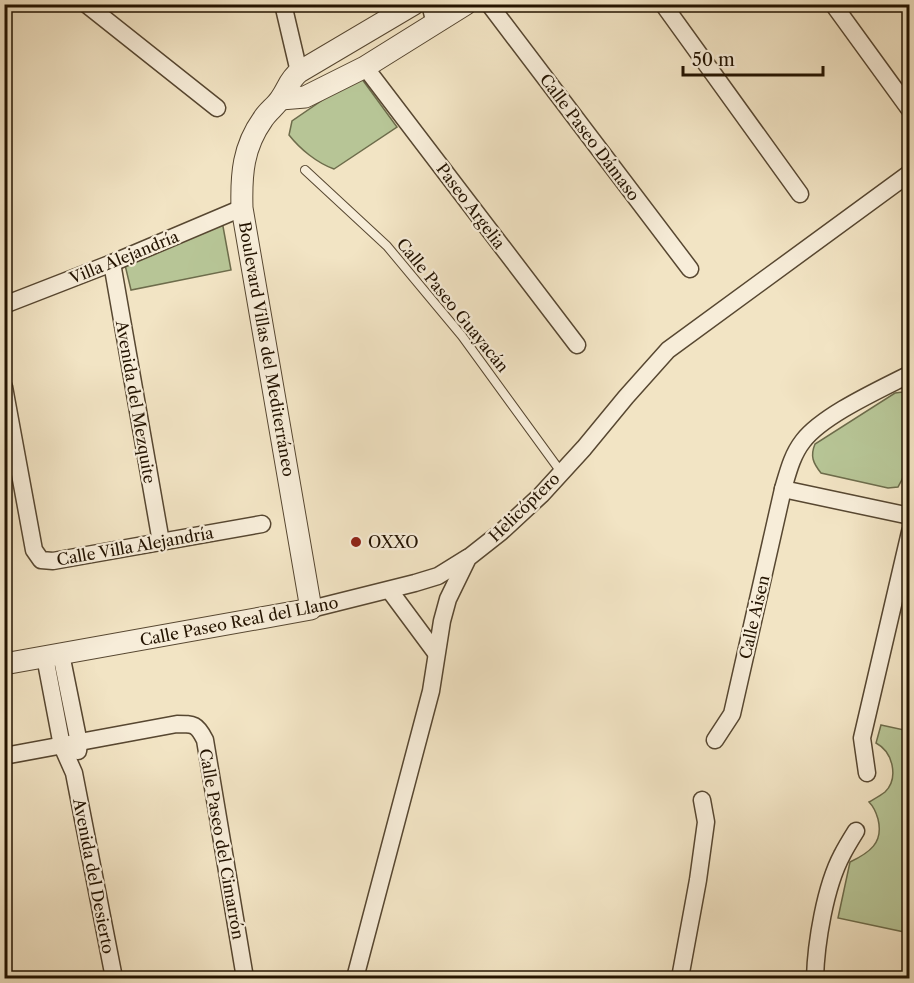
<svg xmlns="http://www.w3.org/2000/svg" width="914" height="983" viewBox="0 0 914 983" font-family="'Libre Caslon Text',serif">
  <rect width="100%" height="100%" fill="#f2e4c4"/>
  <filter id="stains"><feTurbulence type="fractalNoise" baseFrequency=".00333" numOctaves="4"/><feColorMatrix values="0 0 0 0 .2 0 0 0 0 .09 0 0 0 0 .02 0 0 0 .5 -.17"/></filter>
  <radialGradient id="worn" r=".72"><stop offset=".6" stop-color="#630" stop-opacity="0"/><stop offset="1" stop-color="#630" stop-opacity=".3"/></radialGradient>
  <g fill="#b7c596" stroke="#6d6c4b" stroke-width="1.5">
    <path d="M359,75L397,127L334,169C317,163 300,149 289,135L292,121Z"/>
    <polygon points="222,221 231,270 131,290 125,265"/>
    <path d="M903,392L909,396C910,425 914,462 898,487L888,488L821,473C813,463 810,456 815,444L895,393Z"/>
    <path d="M881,725L909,731V933L838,918L850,862C869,853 884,843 878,819C876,812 874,807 869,802C874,799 880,796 885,792C899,778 893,752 876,743Z"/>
  </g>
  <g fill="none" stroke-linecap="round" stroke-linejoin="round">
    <defs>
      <polyline id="service" points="305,170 387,246 462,336 561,472"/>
      <g id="minor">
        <polyline points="86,4 217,108"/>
        <polyline points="283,4 299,72"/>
        <polyline points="430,4 435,24"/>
        <polyline points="489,4 690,269"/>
        <polyline points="663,4 800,194"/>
        <polyline points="833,4 910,110"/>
        <polyline points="365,67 577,345"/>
        <polyline points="112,263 161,542"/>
        <polyline points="4,305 112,263 242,208"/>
        <polyline points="4,387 34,550 41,560 53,561 262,524"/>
        <polyline points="783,489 910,516"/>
        <polyline points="390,591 436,653"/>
        <polyline points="311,609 415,583 438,576 467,558"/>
        <polyline points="61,654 79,743 78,751"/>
        <polyline points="45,657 62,746 74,773 114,978"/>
        <path d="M715,740L732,714L783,489C788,472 792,455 803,441C823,415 879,390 910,374"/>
        <path d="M4,756L177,724C194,724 197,724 205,740L245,978"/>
        <polyline points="867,773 862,738 910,532"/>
        <polyline points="355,978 431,691 442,621 448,599 468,558 501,532 541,495 584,448 626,397 668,350 910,173"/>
        <polyline points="680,978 698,880 706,822 702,800"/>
        <path d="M815,978C816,943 825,887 842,855C846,847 851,839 856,831"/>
      </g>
      <g id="tertiary">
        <polyline points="281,99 305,97 365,67 466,4"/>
        <path d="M4,664L311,609L242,208C241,174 243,147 263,119C268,111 276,106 281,98C288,88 289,80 299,72L414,4"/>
      </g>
    </defs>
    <use href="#service" stroke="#574731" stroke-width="10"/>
    <use href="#minor" stroke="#574731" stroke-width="19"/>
    <use href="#tertiary" stroke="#574731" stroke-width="23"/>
    <use href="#service" stroke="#f7edd9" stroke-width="8"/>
    <use href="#minor" stroke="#f7edd9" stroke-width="16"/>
    <use href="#tertiary" stroke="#f7edd9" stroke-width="21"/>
  </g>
  <circle fill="#8f2418" stroke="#f7edd9" stroke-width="2" cx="356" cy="542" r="6"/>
  <g text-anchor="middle" stroke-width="4.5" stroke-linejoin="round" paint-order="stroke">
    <g font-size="16" fill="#231300" stroke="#f7edd9">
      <text transform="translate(590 137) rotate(53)" y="6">Calle Paseo Dámaso</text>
      <text transform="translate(471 206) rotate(53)" y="6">Paseo Argelia</text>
      <text transform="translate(124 257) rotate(-22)" y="6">Villa Alejandría</text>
      <text transform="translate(453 305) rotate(51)" y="6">Calle Paseo Guayacán</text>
      <text transform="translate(267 349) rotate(80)" y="6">Boulevard Villas del Mediterráneo</text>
      <text transform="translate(136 402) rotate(80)" y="6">Avenida del Mezquite</text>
      <text transform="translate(524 507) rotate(-44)" y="6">Helicóptero</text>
      <text transform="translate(135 546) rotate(-10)" y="6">Calle Villa Alejandría</text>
      <text transform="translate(754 617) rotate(-77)" y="6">Calle Aisen</text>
      <text transform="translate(239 621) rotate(-11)" y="6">Calle Paseo Real del Llano</text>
      <text transform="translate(222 844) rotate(80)" y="6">Calle Paseo del Cimarrón</text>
      <text transform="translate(94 876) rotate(79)" y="6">Avenida del Desierto</text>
    </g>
    <g font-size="16" fill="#231300" stroke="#f7edd9" text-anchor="start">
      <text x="368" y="548">OXXO</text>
    </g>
  </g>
  <rect width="914" height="983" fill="none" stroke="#f2e4c4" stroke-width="24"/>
  <rect x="6" y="6" width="902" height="971" fill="none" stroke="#231300" stroke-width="3"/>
  <rect x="12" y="12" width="890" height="959" fill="none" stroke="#231300" stroke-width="1.5"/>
  <path d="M683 66v9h140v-9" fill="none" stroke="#231300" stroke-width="3"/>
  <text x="692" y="66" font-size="18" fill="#231300" stroke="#f7edd9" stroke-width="4.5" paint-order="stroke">50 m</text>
  <rect width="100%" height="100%" filter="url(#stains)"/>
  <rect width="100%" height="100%" fill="url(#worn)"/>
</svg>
